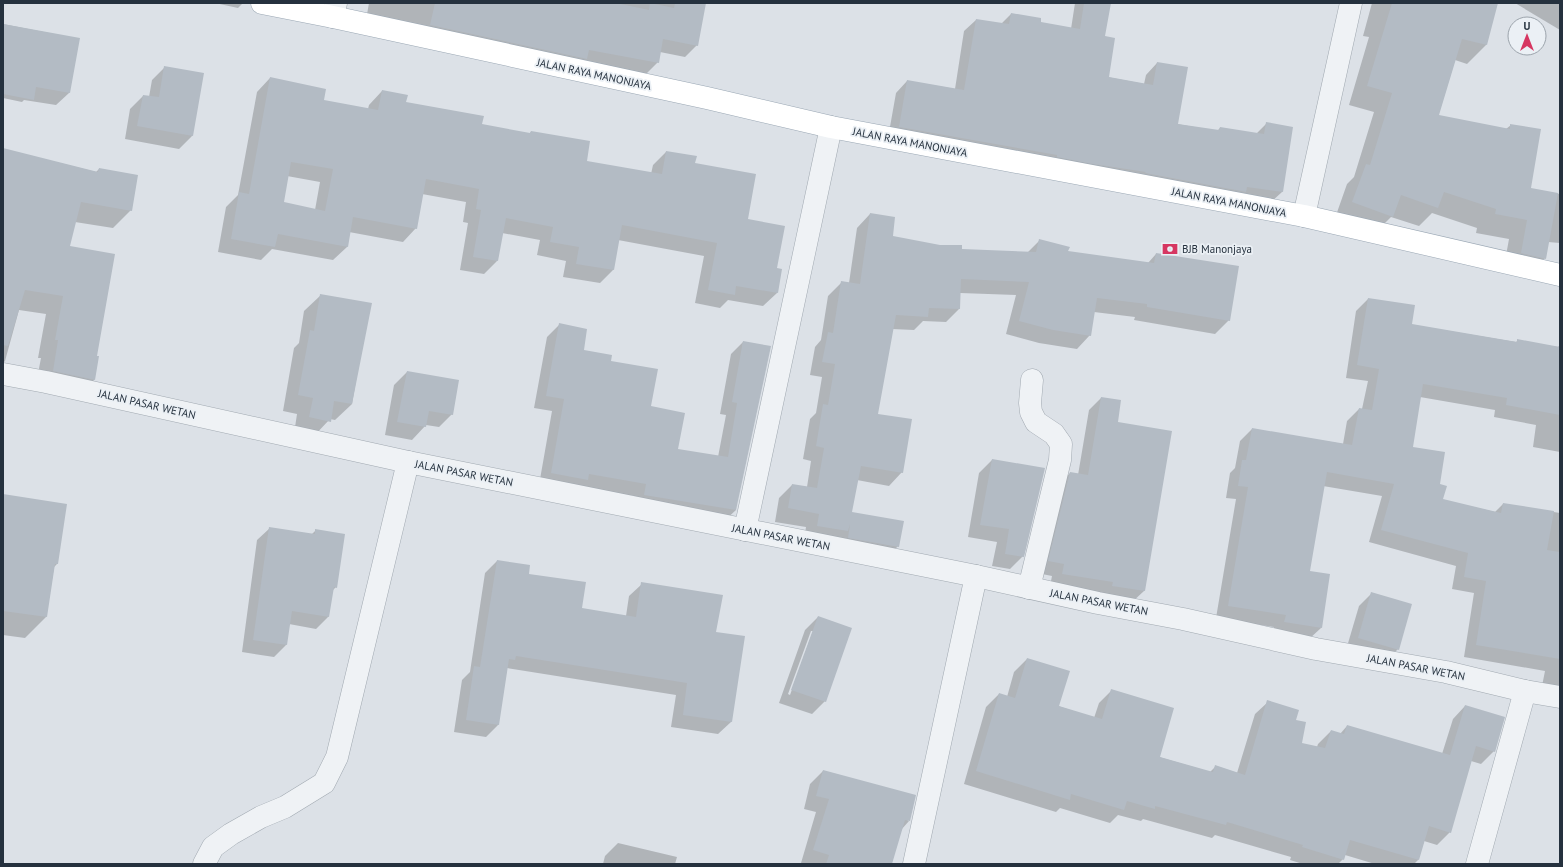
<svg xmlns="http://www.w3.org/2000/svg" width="1563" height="867" viewBox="0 0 1563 867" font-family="'PT Sans',sans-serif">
  <rect width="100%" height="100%" fill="#dce1e7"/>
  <g fill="#0003" fill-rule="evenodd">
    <polygon points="215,3 243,3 238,8"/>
    <polygon points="369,3 705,3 697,45 685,57 660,52 658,62 646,74 366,20"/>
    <polygon points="1075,3 1110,3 1104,37 1107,77 1144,84 1146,75 1157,63 1177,124 1217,131 1220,128 1256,134 1266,124 1292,128 1282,192 1270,203 888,138 896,93 907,81 955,89 964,31 976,20 1001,24 1011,14 1040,23 1071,29"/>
    <polygon points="1372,3 1497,3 1486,45 1467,64 1455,60 1438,116 1506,129 1511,125 1530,189 1560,194 1560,243 1548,242 1545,258 1526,277 1503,272 1509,239 1476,233 1477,228 1432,213 1419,226 1391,217 1373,235 1334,221 1347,184 1354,177 1374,112 1349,105 1369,37 1363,36"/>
    <polygon points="1515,3 1560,3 1560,30"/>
    <polygon points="3,24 79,39 69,93 56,105 24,100 22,102 3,98"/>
    <polygon points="165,67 203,74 192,136 179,149 125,139 130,109 143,96 149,97 152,80"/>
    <path d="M270,78L323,101L368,109L369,105L382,91L405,103L481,125L529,134L531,132L585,162L651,174L653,165L666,152L694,164L747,220L776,269L777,293L763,306L728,300L720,308L695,303L704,256L618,240L613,270L600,283L563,277L566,261L537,255L540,240L502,233L497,261L484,274L460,270L468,223L463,222L466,202L422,194L416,228L403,242L349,232L347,247L333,260L272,249L261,260L218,252L226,207L238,195L257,92ZM287,176L320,182L315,210L282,203Z"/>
    <polygon points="3,149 96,172 99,169 131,210 113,228 75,222 69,247 96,357 94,380 76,398 35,389 41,358 38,358 46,314 19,310 5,361 3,363"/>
    <polygon points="870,214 892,237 961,250 1027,253 1039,241 1067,252 1148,263 1156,254 1229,320 1215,334 1134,320 1135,317 1094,312 1090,335 1077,349 1039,343 1006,334 1016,295 960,293 959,309 946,322 923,321 914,330 892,329 877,415 902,472 889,486 857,480 851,513 898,546 885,560 804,539 806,527 775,522 779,498 792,485 807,487 811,461 803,459 810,419 816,413 822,377 810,375 815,347 821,340 828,296 842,282 849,283 857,228"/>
    <polygon points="321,295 364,334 352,404 335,420 330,419 313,437 294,434 297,414 283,411 294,348 299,343 304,311"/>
    <polygon points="1368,299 1411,325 1516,342 1517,341 1558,347 1560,345 1560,452 1533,447 1536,425 1494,417 1495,410 1420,397 1412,448 1439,485 1442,500 1495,512 1503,504 1560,513 1560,694 1541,691 1545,671 1464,657 1474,593 1452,589 1456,566 1369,542 1382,496 1323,486 1309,572 1321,628 1308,640 1273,634 1274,627 1216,618 1236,499 1226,498 1230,473 1235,468 1240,441 1252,429 1343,444 1347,421 1359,409 1362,409 1368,381 1346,378 1356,311"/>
    <polygon points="560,324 582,351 609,362 650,407 677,450 718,457 726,415 720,414 731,354 743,342 736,510 723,522 632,507 634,496 580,487 539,485 552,411 534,408 547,337"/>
    <polygon points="407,372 452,414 439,427 426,425 412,440 385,435 394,385"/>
    <polygon points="1101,398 1117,423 1170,432 1144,591 1131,603 1050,586 1052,576 1037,573 1058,486 1070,473 1078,475 1089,410"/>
    <polygon points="992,460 1023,556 1010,569 992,566 997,542 968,537 979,473"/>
    <polygon points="3,495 57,564 54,567 46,617 25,638 3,635"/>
    <polygon points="270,528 311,535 316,530 336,587 332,591 328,617 316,629 289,624 286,645 274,657 242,652 257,540"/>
    <polygon points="497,561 528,574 580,609 626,616 629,596 642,584 715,633 744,637 731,722 718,734 671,727 676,695 507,668 498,725 486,737 454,732 462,680 470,672 485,573"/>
    <polygon points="1372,593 1398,649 1385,662 1346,650 1359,606"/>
    <path d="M818,617L825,701L812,714L779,703L805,630ZM811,631H813L790,695L788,694Z"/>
    <polygon points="1027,659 1058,706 1094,718 1099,703 1112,690 1159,757 1210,772 1215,767 1237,773 1255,714 1268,702 1295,720 1301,744 1317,747 1318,744 1331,731 1340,734 1347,726 1442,754 1453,719 1465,706 1494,751 1481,764 1471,761 1450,832 1437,845 1424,841 1418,860 1414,864 1375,864 1345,855 1343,859 1338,864 1303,864 1290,860 1291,857 1215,835 1212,838 1143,819 1141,821 1118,815 1110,823 1060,808 1056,812 964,784 986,707 999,694 1007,697 1014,672"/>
    <polygon points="823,771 909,821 901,830 890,864 801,863 816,812 804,809 810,784"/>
    <polygon points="618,843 677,857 675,864 603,864 605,856"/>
  </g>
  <g fill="#b3bbc4" fill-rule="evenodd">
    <polygon points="435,3 616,3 649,10 650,3 674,8 675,3 706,3 698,46 663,39 659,63 589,50 587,59 430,25"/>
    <polygon points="1084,3 1111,3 1105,36 1115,38 1109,77 1153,85 1157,62 1188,67 1178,124 1219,130 1220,127 1264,134 1266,122 1293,127 1283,192 1247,187 1246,192 1145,173 1146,172 1093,164 1057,157 1057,155 899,127 907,80 964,90 976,19 1009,24 1011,13 1041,18 1041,22 1080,29"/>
    <polygon points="1392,3 1498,3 1487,45 1462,39 1439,115 1510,129 1510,124 1541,129 1531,188 1558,193 1546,259 1521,253 1527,220 1495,214 1496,209 1444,192 1438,208 1401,195 1393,217 1352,202 1366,164 1370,165 1392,93 1367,86"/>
    <polygon points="3,24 80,38 70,93 36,87 34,100 3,94"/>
    <polygon points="164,66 204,73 193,136 137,126 143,95 159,97"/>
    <path d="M270,77L326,89L324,100L378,110L382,90L408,95L406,102L484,116L482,124L530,133L531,131L590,141L587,161L662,174L666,151L697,156L695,163L756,174L748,219L785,226L777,268L782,269L778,293L736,286L735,295L708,290L717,243L622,225L614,270L576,264L579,247L550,242L553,227L506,218L498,261L473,257L481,210L476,209L479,189L426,179L417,229L353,217L348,247L278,234L275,247L231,239L239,192L249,194ZM291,162L333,169L325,211L284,202Z"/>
    <polygon points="3,148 98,172 99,168 138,175 132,211 81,202 70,246 115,254 97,356 99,356 95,380 53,371 58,340 55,340 63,296 25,290 8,346 3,345"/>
    <polygon points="870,213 895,217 893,236 940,245 962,245 962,249 1036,252 1039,239 1070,247 1068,251 1154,263 1156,253 1239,266 1230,321 1147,307 1147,304 1097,298 1091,336 1053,330 1019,321 1029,282 961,279 960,309 929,308 928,317 896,315 878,414 912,419 903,473 861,466 852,512 904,521 899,547 848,538 850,524 848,531 817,526 819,514 788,508 792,484 817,488 824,448 816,446 823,404 828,405 835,364 822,362 828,332 833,333 841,281 860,284"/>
    <polygon points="320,294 372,303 352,404 334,401 331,422 309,417 313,398 298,395 310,330 314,331"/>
    <polygon points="1368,298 1415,305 1412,324 1517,342 1517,339 1560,347 1560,415 1506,405 1507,398 1423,384 1413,447 1445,452 1440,484 1447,486 1443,499 1501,513 1503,503 1554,511 1547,550 1560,552 1560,659 1476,645 1486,581 1464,577 1468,553 1381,530 1394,484 1327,472 1310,571 1330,574 1322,628 1284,622 1286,615 1228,606 1248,487 1238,486 1242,460 1246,460 1252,428 1352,445 1359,408 1372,410 1379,369 1357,365"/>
    <polygon points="559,323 587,329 584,350 612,355 611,361 658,369 651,406 685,413 678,449 728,457 737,403 732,402 743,341 771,346 736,510 644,495 646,484 589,474 588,480 551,473 564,399 546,396"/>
    <polygon points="407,371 459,380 453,415 429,411 426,427 397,422"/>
    <polygon points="1101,397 1121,400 1118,422 1172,431 1145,591 1112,586 1113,582 1062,574 1064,564 1048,561 1070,472 1088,475"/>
    <polygon points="992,459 1045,468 1024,557 1005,554 1009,529 980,525"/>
    <polygon points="3,494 67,504 58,564 55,564 47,617 3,611"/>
    <polygon points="269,527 315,534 315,529 345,534 337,588 334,587 329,617 292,611 287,645 253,640"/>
    <polygon points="497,560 530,565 529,574 586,582 582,608 636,617 641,582 723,595 716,632 745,636 732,722 683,715 687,683 516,656 515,660 509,659 499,725 466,720 474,666 480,667"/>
    <polygon points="1371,592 1412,604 1399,650 1358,638"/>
    <polygon points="818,616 852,628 826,702 791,690"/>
    <polygon points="1027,658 1070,671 1059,706 1102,719 1111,689 1174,708 1160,757 1213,772 1215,765 1245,775 1267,700 1299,710 1296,720 1306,722 1302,743 1325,748 1331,730 1344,734 1347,725 1450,755 1465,705 1505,717 1495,752 1476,746 1451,833 1429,826 1419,860 1350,840 1344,860 1302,847 1303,845 1227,822 1226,825 1155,806 1155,809 1127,801 1124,810 1071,794 1070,800 976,771 999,693 1015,698"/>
    <polygon points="823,770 916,795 910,821 905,820 892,864 826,864 829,855 813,850 829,799 816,796"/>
  </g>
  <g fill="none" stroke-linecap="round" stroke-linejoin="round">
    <defs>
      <g id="minor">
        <polyline points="333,17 336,3"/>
        <polyline points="1304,216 1351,3"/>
        <polyline points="3,374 46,382 408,462 976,576 1098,603 1183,619 1316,649 1446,672 1525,691 1560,697"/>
        <polyline points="745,530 831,127"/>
        <polyline points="1029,588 1060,460 1061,444 1054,434 1036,422 1031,412 1030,403 1032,380"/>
        <polyline points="204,864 213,847 231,834 261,817 285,807 324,783 337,757 408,462"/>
        <polyline points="914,864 976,576"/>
        <polyline points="1477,864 1525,691"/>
      </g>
      <polyline id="major" points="262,3 333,17 707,98 831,127 1304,216 1560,275"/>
    </defs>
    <use href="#minor" stroke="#a1a9b1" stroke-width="23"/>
    <use href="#major" stroke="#9aa7b4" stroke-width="23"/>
    <use href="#minor" stroke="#eff2f5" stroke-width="22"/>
    <use href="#major" stroke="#fff" stroke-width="22"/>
  </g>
  <defs>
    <symbol id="bank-bare" viewBox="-9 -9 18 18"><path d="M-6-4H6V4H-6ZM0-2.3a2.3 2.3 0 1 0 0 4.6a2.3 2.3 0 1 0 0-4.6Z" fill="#d63661" stroke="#ebf0f5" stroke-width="2.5" paint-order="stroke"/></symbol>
  </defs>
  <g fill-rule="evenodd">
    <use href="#bank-bare" x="1159" y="238" width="22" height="22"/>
  </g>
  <g text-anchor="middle" stroke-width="3.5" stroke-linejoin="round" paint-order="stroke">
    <g font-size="11" fill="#25313e" stroke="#ebf0f5">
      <text transform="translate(594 74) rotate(12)" y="4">JALAN RAYA MANONJAYA</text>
      <text transform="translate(910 142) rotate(11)" y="4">JALAN RAYA MANONJAYA</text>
      <text transform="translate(1229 202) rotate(11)" y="4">JALAN RAYA MANONJAYA</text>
      <text transform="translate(147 404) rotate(13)" y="4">JALAN PASAR WETAN</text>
      <text transform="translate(464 473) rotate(11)" y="4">JALAN PASAR WETAN</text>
      <text transform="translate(781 537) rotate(11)" y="4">JALAN PASAR WETAN</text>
      <text transform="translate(1099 602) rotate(11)" y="4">JALAN PASAR WETAN</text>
      <text transform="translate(1416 667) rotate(11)" y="4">JALAN PASAR WETAN</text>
    </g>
    <g font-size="11" fill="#25313e" stroke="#ebf0f5" text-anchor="start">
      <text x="1182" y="253">BJB Manonjaya</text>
    </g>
  </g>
  <rect width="1563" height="867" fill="none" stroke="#25313e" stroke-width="8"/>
  <g transform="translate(1527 36)"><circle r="19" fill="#ebf0f5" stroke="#9ca4ac"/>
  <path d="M0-3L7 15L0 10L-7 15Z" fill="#d63661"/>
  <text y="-6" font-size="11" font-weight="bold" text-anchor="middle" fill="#25313e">U</text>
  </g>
</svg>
